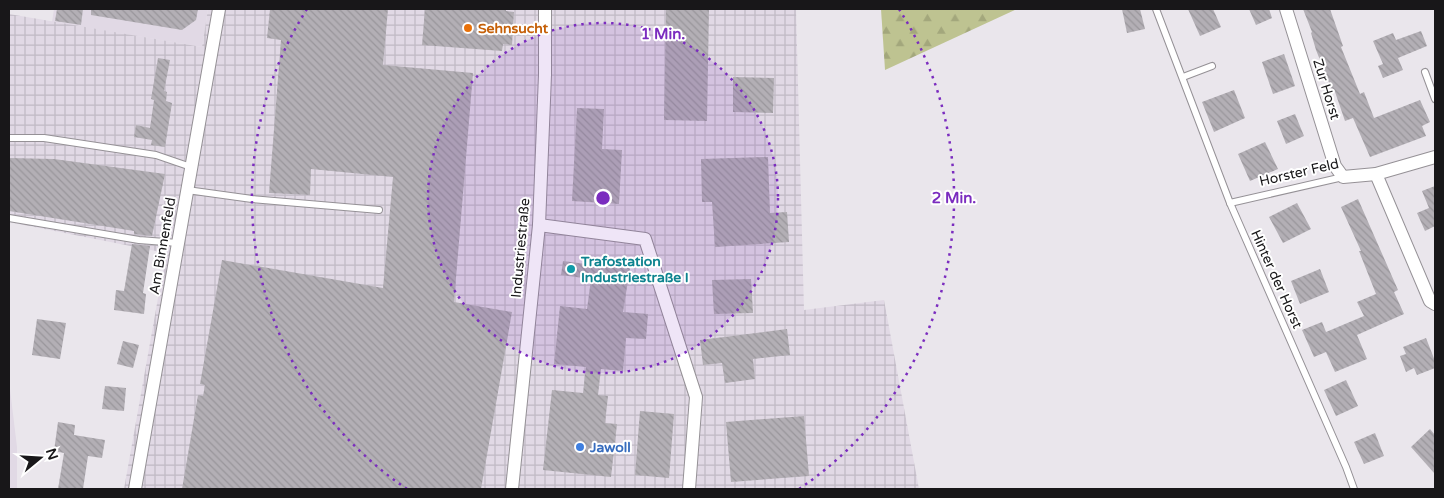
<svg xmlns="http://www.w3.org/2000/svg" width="1444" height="498" viewBox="0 0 1444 498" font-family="'Varela Round',sans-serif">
  <defs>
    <pattern id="industrial-grid" width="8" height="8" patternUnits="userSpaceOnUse" patternTransform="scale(1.25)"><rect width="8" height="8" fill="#e1d9e5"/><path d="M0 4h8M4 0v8" fill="none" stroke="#c0bac4"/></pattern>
    <pattern id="forest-firs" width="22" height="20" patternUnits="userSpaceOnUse" patternTransform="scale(1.25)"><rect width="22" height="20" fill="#bec391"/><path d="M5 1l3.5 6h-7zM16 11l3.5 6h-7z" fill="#a3a77c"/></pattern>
    <pattern id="building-back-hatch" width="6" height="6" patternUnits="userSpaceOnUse" patternTransform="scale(1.25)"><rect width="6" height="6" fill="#b3afb5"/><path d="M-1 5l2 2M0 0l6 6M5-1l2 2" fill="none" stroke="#99969b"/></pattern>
  </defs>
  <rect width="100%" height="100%" fill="#eae6ec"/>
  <g fill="#e1d9e5">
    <polygon points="54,9 208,9 202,47 52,22"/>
    <polygon points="9,381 17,447 17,489 9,489"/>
  </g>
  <polygon fill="url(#industrial-grid)" points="208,9 796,9 804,310 884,300 919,489 124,489 166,253 9,222 9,14 202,47"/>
  <polygon fill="url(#forest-firs)" points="881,9 1017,9 885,70"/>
  <g fill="url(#building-back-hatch)">
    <polygon points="57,9 83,9 81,25 55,21"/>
    <polygon points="91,9 198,9 196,20 182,30 91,15"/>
    <polygon points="270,9 388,9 383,65 473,73 454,302 512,312 481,489 182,489 198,395 203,396 205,385 200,384 222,260 383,288 393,177 311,169 310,195 269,193 281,40 267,38"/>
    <polygon points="425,9 506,9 506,11 514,12 512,45 503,44 502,51 422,45"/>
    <polygon points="666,9 709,9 707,121 664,120"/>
    <polygon points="1122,9 1140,9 1145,29 1127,33"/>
    <polygon points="1188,9 1213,9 1221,27 1200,36"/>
    <polygon points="1249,9 1269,9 1272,18 1256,25"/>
    <polygon points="1303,9 1330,9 1343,46 1341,47 1360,94 1364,92 1374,118 1420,100 1430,122 1422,126 1426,136 1370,157 1353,118 1345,121 1334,89 1332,90 1316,50 1311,33 1312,32"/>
    <polygon points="1421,31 1427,46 1398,58 1403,70 1383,78 1378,66 1383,64 1373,41 1393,33 1396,40"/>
    <polygon points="1284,54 1295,86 1273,94 1262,62"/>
    <polygon points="158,58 170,60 164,91 167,92 166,101 172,103 165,147 151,145 152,140 134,137 136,125 150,128 154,100 151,99"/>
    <polygon points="733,77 774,78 773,113 733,112"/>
    <polygon points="1234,90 1245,118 1214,132 1202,102"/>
    <polygon points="577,108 604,109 602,149 622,150 619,204 572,201"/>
    <polygon points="1295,114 1304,136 1286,144 1277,121"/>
    <polygon points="1265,142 1278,169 1250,181 1238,154"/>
    <polygon points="768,157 770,213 787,212 789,242 715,247 712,202 702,202 701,159"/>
    <polygon points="9,158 54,159 165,174 152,236 134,234 134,231 9,211"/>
    <polygon points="1435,186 1435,226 1425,231 1417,213 1429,208 1422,191"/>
    <polygon points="1358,199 1398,290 1394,292 1404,314 1357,335 1367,359 1335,372 1326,352 1314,357 1302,330 1322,322 1326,332 1364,316 1357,302 1376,294 1359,251 1361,251 1341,207"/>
    <polygon points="1297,203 1311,229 1283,243 1269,217"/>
    <polygon points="132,244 150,246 143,293 146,294 144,314 114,310 116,290 124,291"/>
    <polygon points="595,257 631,262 623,312 648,314 646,339 626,338 623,371 601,369 598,395 608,396 605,423 617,424 611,477 543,470 552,390 583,393 586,367 554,364 560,306 587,309 591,279 561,275 563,261 593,265"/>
    <polygon points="1320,269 1329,292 1300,304 1291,281"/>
    <polygon points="751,279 753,313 714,314 712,280"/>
    <polygon points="37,319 66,323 60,359 32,355"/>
    <polygon points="787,329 790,355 753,359 755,379 725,383 722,363 703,365 700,340"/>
    <polygon points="1426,338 1435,361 1435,368 1417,375 1414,368 1406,372 1400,356 1406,354 1403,347"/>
    <polygon points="123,341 139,345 133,368 117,364"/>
    <polygon points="1346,380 1358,406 1336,416 1324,390"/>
    <polygon points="105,386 126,388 124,411 102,409"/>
    <polygon points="640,411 674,414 669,478 635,475"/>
    <polygon points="804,416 809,476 731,482 726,422"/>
    <polygon points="58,422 75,425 74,435 105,440 102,458 88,456 83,489 58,489 64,453 54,451"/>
    <polygon points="1430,429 1435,435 1435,474 1411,447"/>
    <polygon points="1375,433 1384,456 1364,464 1354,442"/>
  </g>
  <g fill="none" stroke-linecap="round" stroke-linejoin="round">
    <defs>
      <g id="lane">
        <polyline points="1156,9 1230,203 1346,467 1354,489"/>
        <polyline points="1425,72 1435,99"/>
        <polyline points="1183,77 1212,66"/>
        <polyline points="9,138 44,138 156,155 191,167"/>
        <polyline points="187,190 252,199 379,210"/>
        <polyline points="1230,203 1343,177"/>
        <polyline points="9,218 139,240 178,243"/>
      </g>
      <g id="street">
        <polyline points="1286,9 1335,166 1343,177 1376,174 1435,157"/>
        <polyline points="1376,174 1430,301 1435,304"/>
        <polyline points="539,225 645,239 696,397 689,489"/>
        <polyline points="135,489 219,9"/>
        <polyline points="512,489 539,225 545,75 545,9"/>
      </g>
    </defs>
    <use href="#lane" stroke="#959196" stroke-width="8"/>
    <use href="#street" stroke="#959196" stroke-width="14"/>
    <use href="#lane" stroke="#fff" stroke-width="6"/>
    <use href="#street" stroke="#fff" stroke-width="12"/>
  </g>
  <circle cx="603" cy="198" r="175" fill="#7b2cbf" fill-opacity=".12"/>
  <g fill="none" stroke="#7b2cbf" stroke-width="2.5" stroke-dasharray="2.5 5">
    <circle cx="603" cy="198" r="175"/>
    <path d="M407 489A351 351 0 0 1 307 9M899 9A351 351 0 0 1 799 489"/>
  </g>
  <circle fill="#e8710a" stroke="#fff" stroke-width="2" cx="468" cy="28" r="5"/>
  <circle fill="#0f9aa8" stroke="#fff" stroke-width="2" cx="571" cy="269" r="5"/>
  <circle fill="#3f7fe0" stroke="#fff" stroke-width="2" cx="580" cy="447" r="5"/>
  <g text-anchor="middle" stroke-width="4" stroke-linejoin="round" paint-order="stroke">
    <g font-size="14" font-weight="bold" fill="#c56008" stroke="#fff" text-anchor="start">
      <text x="478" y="33">Sehnsucht</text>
    </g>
    <g font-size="14" fill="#181719" stroke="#fff">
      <text transform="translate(1327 89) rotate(73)" y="5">Zur Horst</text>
      <text transform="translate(1299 172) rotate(-13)" y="5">Horster Feld</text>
      <text transform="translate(162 246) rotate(-80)" y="5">Am Binnenfeld</text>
      <text transform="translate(520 248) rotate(-85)" y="5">Industriestraße</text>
      <text transform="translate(1277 279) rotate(66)" y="5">Hinter der Horst</text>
    </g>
    <g font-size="14" font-weight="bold" fill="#0d838f" stroke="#fff" text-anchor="start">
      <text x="581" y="266">Trafostation<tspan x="581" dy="16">Industriestraße I</tspan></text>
    </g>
    <g font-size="14" font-weight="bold" fill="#366cbe" stroke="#fff" text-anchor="start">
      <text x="590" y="452">Jawoll</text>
    </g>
  </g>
  <circle cx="603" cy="198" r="8" fill="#7b2cbf" stroke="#fff" stroke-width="2.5"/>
  <g font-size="15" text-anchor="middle" font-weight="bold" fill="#7b2cbf" stroke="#fff" stroke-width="4" stroke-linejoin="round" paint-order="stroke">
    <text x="663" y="39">1 Min.</text>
    <text x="954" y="203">2 Min.</text>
  </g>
  <rect width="1444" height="498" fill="none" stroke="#181719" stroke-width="20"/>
  <g transform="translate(40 458) rotate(72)" stroke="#ffffff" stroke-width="4" paint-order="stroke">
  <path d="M0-4L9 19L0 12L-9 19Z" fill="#181719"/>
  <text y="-8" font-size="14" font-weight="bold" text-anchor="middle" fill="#181719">N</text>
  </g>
</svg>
